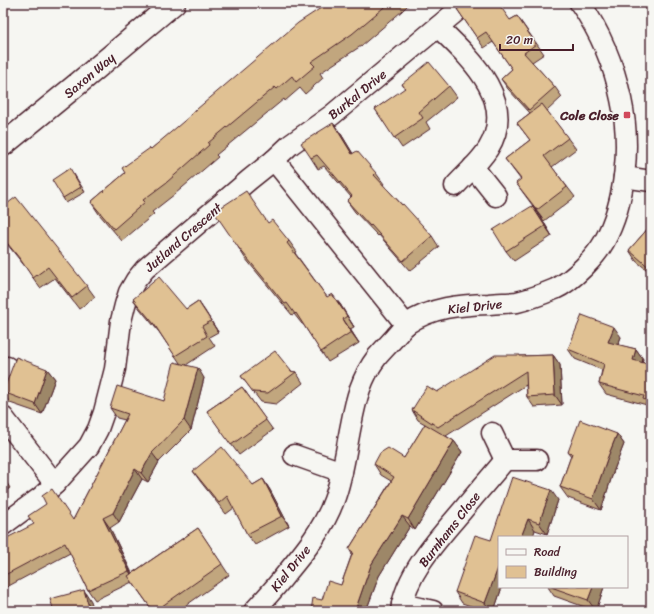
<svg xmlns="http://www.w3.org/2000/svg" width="654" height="614" viewBox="0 0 654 614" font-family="Sriracha,sans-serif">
  <rect width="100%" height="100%" fill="#f6f6f2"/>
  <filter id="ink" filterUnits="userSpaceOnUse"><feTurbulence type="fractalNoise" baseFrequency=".025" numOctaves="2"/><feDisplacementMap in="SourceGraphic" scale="8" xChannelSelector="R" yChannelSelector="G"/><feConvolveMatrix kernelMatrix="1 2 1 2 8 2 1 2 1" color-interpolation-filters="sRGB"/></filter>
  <g filter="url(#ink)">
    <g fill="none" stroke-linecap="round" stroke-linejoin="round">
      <defs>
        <g id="minor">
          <path d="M438,27C470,58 518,101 488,149C479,163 466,174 455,186"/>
          <polyline points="274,160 290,145 332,115 458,10"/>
          <polyline points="473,167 496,196"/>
          <polyline points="624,177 651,181"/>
          <polyline points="3,376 7,367"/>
          <polyline points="3,417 55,484"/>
          <polyline points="492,433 505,460"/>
          <polyline points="294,455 342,472"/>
          <polyline points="3,525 41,497 55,484 89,446 98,429 104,412 115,369 121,321 125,305 129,292 136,280 145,269 249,180 274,160 406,325"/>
          <polyline points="402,604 433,611"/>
          <path d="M254,611C265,599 276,587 286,574C305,551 324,528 334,500C343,476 346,449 351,425C356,399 361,378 377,357C383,350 390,343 396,336C400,332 403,327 407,324C432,307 459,305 489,304C498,303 508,303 517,302C530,299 543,294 555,289C566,284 576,275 584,267C592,259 599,251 604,242C626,202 631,144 621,99C614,65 600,32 580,3"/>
          <path d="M401,611C406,573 438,539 462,511C476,494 491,477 505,460H537"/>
        </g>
        <polyline id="tertiary" points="3,145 80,82 174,3"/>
      </defs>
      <use href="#minor" stroke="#4a1f2b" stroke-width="23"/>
      <use href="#tertiary" stroke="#4a1f2b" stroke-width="25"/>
      <use href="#minor" stroke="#f6f6f2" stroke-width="20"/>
      <use href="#tertiary" stroke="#f6f6f2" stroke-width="22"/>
    </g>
    <g fill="#c1a67e" stroke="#4a1f2b">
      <polygon points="333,3 410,3 402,11 361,46 320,73 323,78 305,94 300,88 285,101 284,99 216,155 218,157 175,194 152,212 154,214 122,241 99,214 91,202 125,173 151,149"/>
      <polygon points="457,9 510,20 517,16 544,54 532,62 555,87 562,97 547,111 576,149 552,167 575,197 544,221 516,183 521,180 505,159 530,140 517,123 530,113 508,89 501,79 512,69 493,42 484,48"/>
      <polygon points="402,84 449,86 457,97 426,122 430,129 402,148 375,109 405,89"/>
      <polygon points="341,134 353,154 376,173 384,184 383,185 432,236 439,247 410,271 379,235 378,236 355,212 347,201 351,197 324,166 318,169 311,158"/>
      <polygon points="74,174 85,192 66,203 63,198"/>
      <polygon points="3,207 87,286 95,297 79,309 55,278 40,288 27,269 3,239"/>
      <polygon points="540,216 552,236 514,261 506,251"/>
      <polygon points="651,225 651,273 636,261 629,250"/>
      <polygon points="289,241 297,252 295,253 327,297 340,304 354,327 350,329 359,343 328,362 303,324 302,324 294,314 292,315 245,258 238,247"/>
      <polygon points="133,299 186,309 198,301 218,332 209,337 215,346 186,365 204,378 191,430 159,462 148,482 142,479 119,522 110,528 132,573 198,528 229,575 178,611 153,611 132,582 95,600 88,590 70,553 3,589 3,540 73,520 125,420 117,418 110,408 164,401 180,363 159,332 140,309"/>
      <polygon points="621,337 618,345 636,349 643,359 642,362 651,365 651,409 650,409 647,405 606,394 599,384 602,370 575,359 568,349"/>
      <polygon points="553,355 560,365 562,405 534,407 527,397 526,385 446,436 454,441 462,452 415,530 410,526 379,576 366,611 311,611 322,600 341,585 352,554 349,549 391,481 381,475 374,464 404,458 425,424 418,420 412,410 437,392 521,356"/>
      <polygon points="47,369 55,379 42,414 10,403 3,392"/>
      <polygon points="291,372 296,372 303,383 276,404 261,402 241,376"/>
      <polygon points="242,387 273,430 239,455 207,411"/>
      <polygon points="617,434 624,444 614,470 601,510 568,498 560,487 571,456 568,452"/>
      <polygon points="193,471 253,485 263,479 270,490 289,526 255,545 247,534 234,508 226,514 200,481"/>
      <polygon points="3,477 10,488 3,493"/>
      <polygon points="558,500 547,534 535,530 499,537 499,587 502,587 494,611 485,611 462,603 455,592 491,540"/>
      <polygon points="548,587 604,587 596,611 554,596"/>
    </g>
    <g fill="#9d8767" stroke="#4a1f2b">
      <polygon points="333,123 341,134 360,165 352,154"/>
      <polygon points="532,206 540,216 552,236 545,226"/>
      <polygon points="332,294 340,304 354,327 347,316"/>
      <polygon points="198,301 205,311 218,332 211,321"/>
      <polygon points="343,319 350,329 359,343 351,332"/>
      <polygon points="614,327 621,337 615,352 608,342"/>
      <polygon points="636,349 643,359 640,370 633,360"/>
      <polygon points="553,355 560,365 562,405 555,395"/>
      <polygon points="198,368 204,378 191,430 184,420"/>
      <polygon points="47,369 55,379 42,414 35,404"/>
      <polygon points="617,434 624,444 614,470 601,510 593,499 607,459"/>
      <polygon points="454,441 462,452 415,530 408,519"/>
      <polygon points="152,453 159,462 148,482 141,473"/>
      <polygon points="135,469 142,479 119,522 113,513"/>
      <polygon points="263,479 270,490 289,526 282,516"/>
      <polygon points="551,490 558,500 547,534 539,523"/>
      <polygon points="402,516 410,526 379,576 366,611 355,611 371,565"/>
      <polygon points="103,518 110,528 135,581 129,571"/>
      <polygon points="528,519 535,530 533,537 521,537"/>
      <polygon points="498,568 499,570 499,587 502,587 494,611 491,611 485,603"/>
      <polygon points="593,587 604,587 596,611 588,600"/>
      <polygon points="84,590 91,601 94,611 90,611"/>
    </g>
    <g fill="#e0c193" stroke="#4a1f2b">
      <polygon points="333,3 389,3 352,34 311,62 315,66 296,82 292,76 277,89 275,87 208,143 209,145 167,182 143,200 145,202 114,229 91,202 125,173 122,168 150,148 151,149 190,116 190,115 298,23 327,4 329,6"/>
      <polygon points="467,3 498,3 510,20 517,16 536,44 524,53 555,87 529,110 501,79 512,69 486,32 477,38 457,9"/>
      <polygon points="429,62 449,86 419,112 423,118 394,138 375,109 405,88 402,84"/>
      <polygon points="542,104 568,138 544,156 567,187 537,210 516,183 521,179 505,159 530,140 517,123"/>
      <polygon points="333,123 352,154 357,151 376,173 374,175 402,205 403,204 432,236 403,261 371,225 370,226 347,201 352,196 317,155 311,158 301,143"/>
      <polygon points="70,168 81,187 63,198 52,180"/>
      <polygon points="246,191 268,223 272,220 289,241 287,243 327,297 332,294 347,316 343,319 351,332 321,352 296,313 295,314 287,303 285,304 238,247 214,212"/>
      <polygon points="16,197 87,286 72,298 48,267 33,278 20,259 3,238 3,207"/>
      <polygon points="532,206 545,226 506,251 493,230"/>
      <polygon points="651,225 651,269 629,250"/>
      <polygon points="159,277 186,309 198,301 211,321 202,326 207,336 175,356 154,324 133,299"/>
      <polygon points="582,315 614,327 608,342 636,349 633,360 651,365 651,402 643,399 644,396 599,384 604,364 568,349"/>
      <polygon points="275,351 291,371 290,371 296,372 268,393 253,392 241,376"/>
      <polygon points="495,355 520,355 520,356 553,355 555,395 527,397 526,371 438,427 412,410 427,386 437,392"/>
      <polygon points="16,357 47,369 35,404 3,392"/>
      <polygon points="174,362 198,368 184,420 152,453 141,473 135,469 113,513 103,518 129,571 88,590 65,543 3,576 3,540 34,524 28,516 46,504 42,496 52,489 73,520 128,414 110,408 117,386 164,401"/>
      <polygon points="242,387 266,420 231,445 207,411"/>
      <polygon points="580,420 617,434 607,459 593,499 560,487 572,453 568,452"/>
      <polygon points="425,424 454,441 408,519 402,516 371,565 355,611 311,611 313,598 322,600 328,581 341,585 353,552 349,549 394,477 374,464 380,453 388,448 404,458"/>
      <polygon points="222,447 253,485 263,479 282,516 247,534 227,496 219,503 193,471"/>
      <polygon points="512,477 551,490 539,523 528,519 521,537 499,537 499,569 498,568 485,603 455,592 475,535 491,540"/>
      <polygon points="198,528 222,564 155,611 153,611 128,576"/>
      <polygon points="551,587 593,587 588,600"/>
      <polygon points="84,590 90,611 54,611 50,599"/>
    </g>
  </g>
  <rect fill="#d1495b" stroke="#f6f6f2" stroke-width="1.5" x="623" y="111" width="8" height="8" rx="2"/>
  <g text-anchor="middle" stroke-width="3.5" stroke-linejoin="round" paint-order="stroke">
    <g font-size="13" fill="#4a1f2b" stroke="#f6f6f2">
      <text transform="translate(89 75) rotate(-40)" y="5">Saxon Way</text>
      <text transform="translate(357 94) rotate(-39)" y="5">Burkal Drive</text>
      <text transform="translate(183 237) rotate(-41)" y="5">Jutland Crescent</text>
      <text transform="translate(475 306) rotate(-6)" y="5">Kiel Drive</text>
      <text transform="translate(449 529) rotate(-52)" y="5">Burnhams Close</text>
      <text transform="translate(290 568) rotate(-51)" y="5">Kiel Drive</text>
    </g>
    <g font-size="13" font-weight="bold" fill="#4a1f2b" stroke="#f6f6f2" text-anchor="end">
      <text x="619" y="120">Cole Close</text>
    </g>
  </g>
  <rect width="654" height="614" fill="none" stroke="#f6f6f2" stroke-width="16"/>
  <rect x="8" y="8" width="638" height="598" fill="none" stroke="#4a1f2b" stroke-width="1.5" filter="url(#ink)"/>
  <rect x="498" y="536" width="130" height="52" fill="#f6f6f2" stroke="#b1a0a2"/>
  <rect x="506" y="549" width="20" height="6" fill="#f6f6f2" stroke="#b1a0a2"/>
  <text x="534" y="556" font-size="12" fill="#4a1f2b">Road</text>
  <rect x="506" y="566" width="20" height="12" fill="#e0c193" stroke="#b1a0a2"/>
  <text x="534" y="576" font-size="12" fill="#4a1f2b">Building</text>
  <path d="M500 44v6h73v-6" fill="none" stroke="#4a1f2b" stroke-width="2"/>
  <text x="506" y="44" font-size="12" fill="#4a1f2b" stroke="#f6f6f2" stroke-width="3" paint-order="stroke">20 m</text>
</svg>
